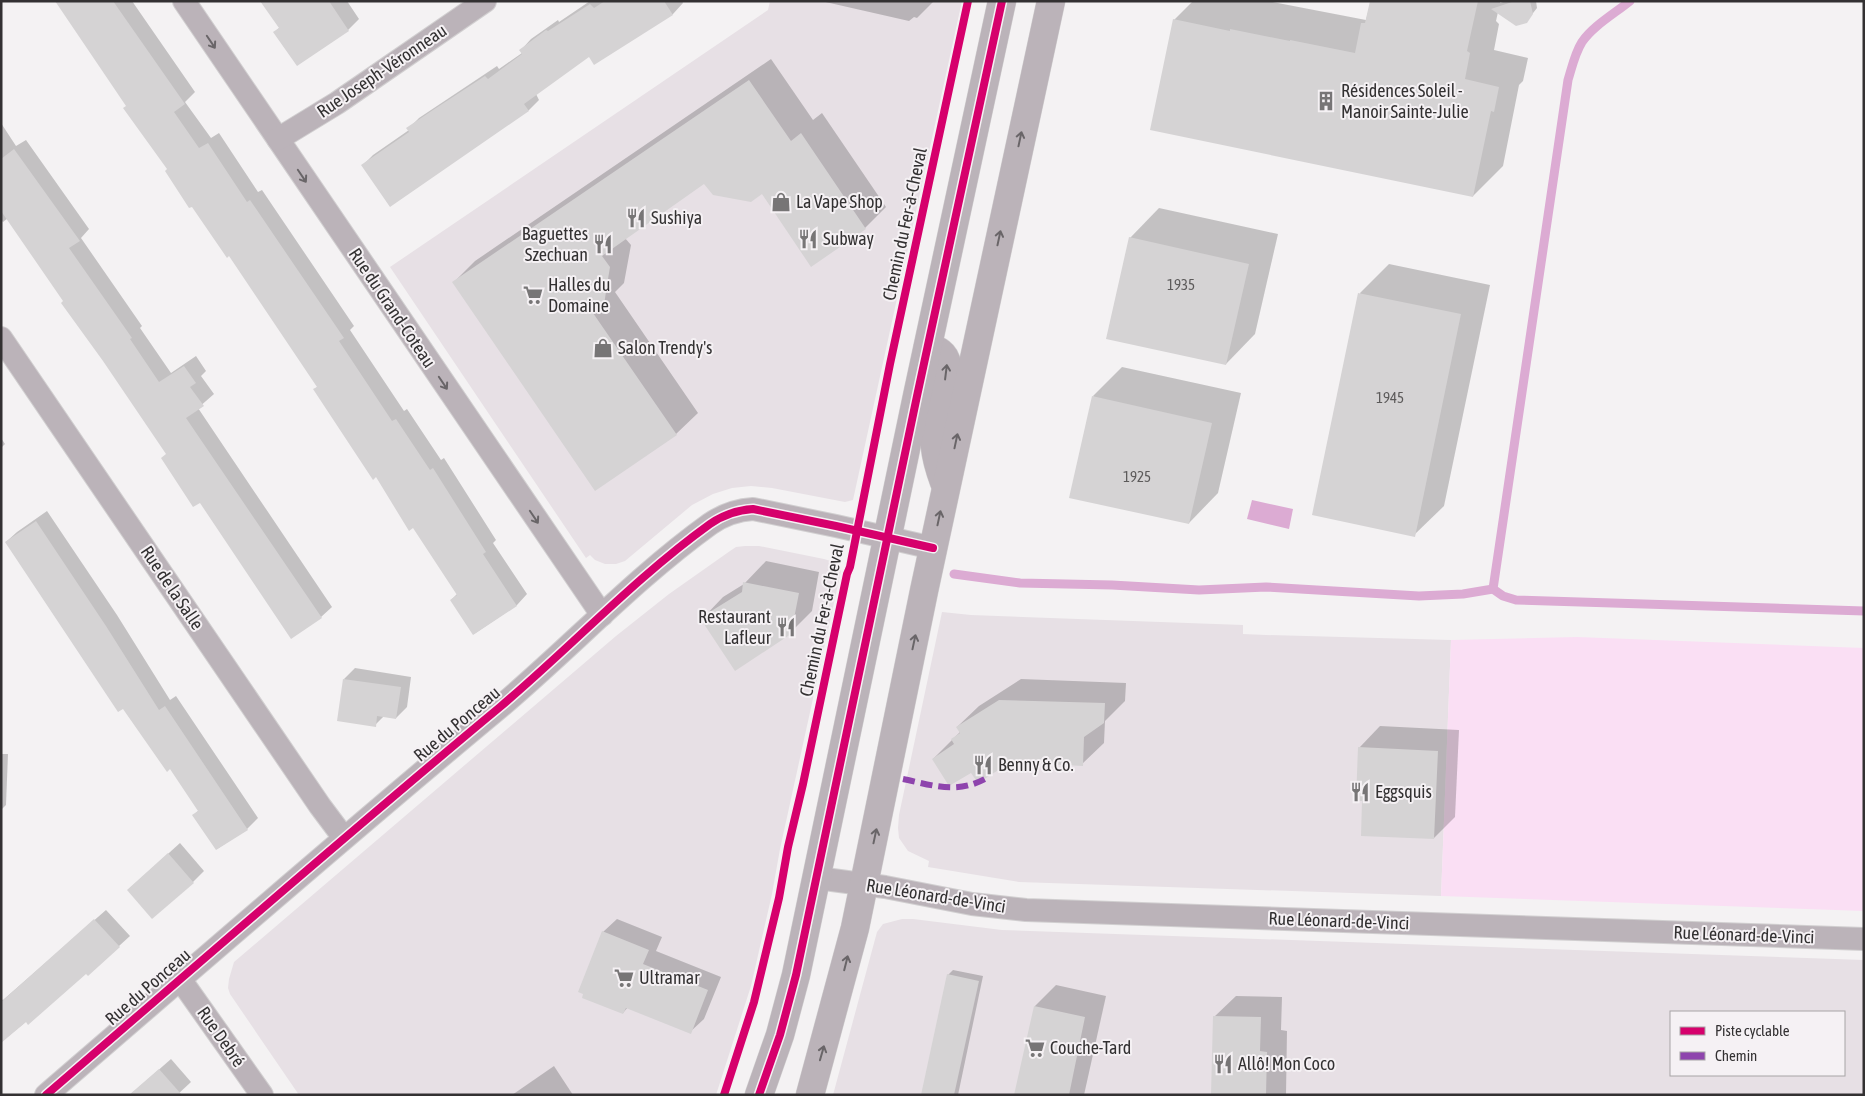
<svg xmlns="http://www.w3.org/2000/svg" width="1865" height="1096" viewBox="0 0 1865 1096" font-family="'Asap Condensed',sans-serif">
  <rect width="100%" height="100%" fill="#f4f2f3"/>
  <g fill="#e7e0e5" fill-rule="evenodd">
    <polygon points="770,1 962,1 853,500 845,502 772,488 751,486 732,488 713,494 692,505 625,561 616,564 605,564 595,560 590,555 586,558 390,267 768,10"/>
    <polygon points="745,546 759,546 824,559 834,562 839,567 841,571 780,849 772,894 751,986 716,1095 299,1095 230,994 228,988 229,979 234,962 616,636 669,594 730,551 736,547"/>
    <polygon points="942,612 971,615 1243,625 1243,634 1266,635 1451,640 1441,896 1019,882 928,867 929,861 908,851 899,838 898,828 899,815"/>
    <path d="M902,919H913L1002,930L1864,960V1095H833L877,932L883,924ZM1671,1012H1844V1075H1671Z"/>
  </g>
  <polygon fill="#fadff4" points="1577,637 1864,648 1864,911 1441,896 1451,640"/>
  <polygon fill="#dcabd3" points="1252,500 1293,509 1289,529 1247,519"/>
  <g fill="#0003">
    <polygon points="57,1 132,1 195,92 185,102 211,138 219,133 258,192 262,190 354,326 350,330 404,411 407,409 441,460 444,458 496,540 493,543 527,594 517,605 474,634 451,600 458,593 414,527 315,389 318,386 230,254 169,169"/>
    <polygon points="262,1 347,1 359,19 348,30 297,64 275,32 280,27"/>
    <polygon points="590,1 682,1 683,3 673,14 595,63 590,55 536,94 539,100 529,110 390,206 363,165 373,155 409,130 408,129 419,118 497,66 499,69 522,53 521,50 531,39 558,20 559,22"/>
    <polygon points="821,1 934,1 917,18 914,17 909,21"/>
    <polygon points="1193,1 1268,1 1366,20 1371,1 1500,1 1500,3 1506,1 1536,1 1537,8 1526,22 1498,12 1496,21 1499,24 1494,50 1528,58 1523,81 1519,85 1503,166 1473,196 1174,20"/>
    <polygon points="771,59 813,120 822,113 886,207 865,228 811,265 762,193 705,182 625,238 631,245 624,283 615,292 698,413 676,434 596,489 454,282 475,261"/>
    <polygon points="1,123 16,146 26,140 89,229 81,238 142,326 140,328 171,373 196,356 206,371 201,376 214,394 198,408 332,607 321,617 167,453 8,218 3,222 1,220"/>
    <polygon points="1159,208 1278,234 1255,334 1226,364 1130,238"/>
    <polygon points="1389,264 1490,285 1444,506 1414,535 1360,293"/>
    <polygon points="1122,367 1241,393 1218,493 1189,523 1093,396"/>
    <polygon points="1,438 5,444 1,448"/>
    <polygon points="47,511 117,615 170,700 176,696 258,818 247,829 217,849 194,815 199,810 171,768 6,542 17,532"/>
    <polygon points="766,561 819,572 812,611 790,633 702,619 723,597 744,584"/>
    <polygon points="355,668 411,677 407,707 396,718 384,716 375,725 344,679"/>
    <polygon points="1021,679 1126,683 1125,701 1105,721 1104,743 1082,764 1011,761 971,771 933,759 960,732 957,727 979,706"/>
    <polygon points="1380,726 1459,730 1455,817 1434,838 1364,800 1359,748"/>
    <polygon points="1,754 8,754 6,805 1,810"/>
    <polygon points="180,843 204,871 193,882 128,890"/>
    <polygon points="106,910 130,936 119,946 1,1042 1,999 3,1000"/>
    <polygon points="617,919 662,937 656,951 721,977 704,1019 690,1032 628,1007 623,1013 603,932"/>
    <polygon points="953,970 983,976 958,1095 922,1095 948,975"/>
    <polygon points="1056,985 1106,996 1084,1095 1016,1095 1035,1006"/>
    <polygon points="1236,996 1282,997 1281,1030 1287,1031 1286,1095 1212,1095 1214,1017"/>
    <polygon points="171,1059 191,1082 177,1095 130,1095"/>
    <polygon points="554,1066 573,1095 512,1095"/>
  </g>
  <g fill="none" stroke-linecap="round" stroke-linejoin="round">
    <g stroke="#dcabd3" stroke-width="9">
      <path d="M1630,1C1614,14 1593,26 1582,42C1575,53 1572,67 1568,80L1493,589L1503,596L1516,600L1864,611"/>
      <polyline points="954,574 1020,583 1112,585 1199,590 1266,587 1419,596 1463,594 1493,589"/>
    </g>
  </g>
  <g fill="#d5d3d4">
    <polygon points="55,1 113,1 185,104 174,112 199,148 208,143 247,202 250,200 344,338 339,341 392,421 396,419 430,470 433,468 486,552 483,554 517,606 473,635 450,600 457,595 413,528 409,531 376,477 373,480 313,389 317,387 229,256 227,258 192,207 189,208 165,171 167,169 123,108 126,106"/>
    <polygon points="260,1 329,1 349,31 297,66 273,32 279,28"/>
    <polygon points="605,1 664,1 673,15 594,65 589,57 524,104 529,111 390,207 361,165 409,132 406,128 436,108 485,76 488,79 522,54 519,50 546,30 548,31 590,4 594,8"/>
    <polygon points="1370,1 1478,1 1467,51 1470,53 1465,79 1499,87 1494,112 1491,111 1473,197 1150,130 1173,19 1230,31 1230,29 1290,41 1290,40 1355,53 1361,23 1365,23"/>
    <polygon points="1515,1 1530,1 1533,14 1527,23 1516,26 1491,9"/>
    <polygon points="749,80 791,141 801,133 866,229 811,267 762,194 751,202 713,195 704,184 602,256 610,267 607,285 604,305 593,313 677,435 595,491 452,282"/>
    <polygon points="14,149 80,241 69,248 132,338 130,339 159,382 184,366 196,383 190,387 204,406 186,418 322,618 291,639 200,503 193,507 161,458 166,454 103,361 61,303 63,301 1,211 1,159"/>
    <polygon points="1129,237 1249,264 1226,365 1106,339"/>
    <polygon points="1358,293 1461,314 1415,537 1312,515"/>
    <polygon points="1092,396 1212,423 1189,524 1069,498"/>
    <polygon points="36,521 106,626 159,710 165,706 248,830 216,850 192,815 198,811 170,769 167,772 123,709 118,712 5,542"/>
    <polygon points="743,582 799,593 791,634 735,671 700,618 742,592"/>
    <polygon points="343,679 401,687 396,719 377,716 376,727 337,721"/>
    <polygon points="999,700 1105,703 1104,723 1084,737 1083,766 1011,762 978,783 971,773 949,786 932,759 954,744 951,739 960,733 956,727"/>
    <polygon points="1358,747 1438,751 1434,839 1361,836 1362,801 1356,801"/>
    <polygon points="168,853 194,883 152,919 127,890"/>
    <polygon points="94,919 120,947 88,976 86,974 28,1025 26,1022 1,1043 1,1002"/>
    <polygon points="602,931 649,950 643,964 708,990 691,1034 626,1008 623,1014 582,998 583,994 578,992"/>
    <polygon points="947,974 979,981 954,1095 921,1095"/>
    <polygon points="1034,1006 1085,1017 1069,1095 1014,1095"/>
    <polygon points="1213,1016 1261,1017 1260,1051 1267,1052 1266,1095 1211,1095"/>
    <polygon points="159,1069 182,1095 129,1095"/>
  </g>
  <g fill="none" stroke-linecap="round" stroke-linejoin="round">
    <defs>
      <g id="minor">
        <polyline points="184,1 602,615"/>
        <polyline points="278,139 337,103 485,1"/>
        <polyline points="1,338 320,806 344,838"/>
        <polyline points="817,878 885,887 972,904 1026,910 1864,939"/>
        <polyline points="180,979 262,1095"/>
        <path d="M46,1095C197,965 347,834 500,707C571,647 635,578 710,524C723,515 737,510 753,509L836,526L933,548"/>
      </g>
      <g id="tertiary">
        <path d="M928,347C938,350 945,353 947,364C944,392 934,420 935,447C936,459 940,471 944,482"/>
        <polyline points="759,1095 780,1035 796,975 917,396 1002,1"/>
        <polyline points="810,1095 855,928 924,591 1051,1"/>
      </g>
    </defs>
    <use href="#minor" stroke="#d1cfd0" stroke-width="24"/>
    <use href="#tertiary" stroke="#d1cfd0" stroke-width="29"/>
    <use href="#minor" stroke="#bbb3b9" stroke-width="22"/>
    <use href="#tertiary" stroke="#bbb3b9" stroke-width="28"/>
    <path stroke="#8e44ad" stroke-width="6" stroke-dasharray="12 6" stroke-linecap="butt" d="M903,779C936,786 959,795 990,776"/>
    <defs>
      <g id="cycleway">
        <path d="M46,1095C197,965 347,834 500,707C571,647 635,578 710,524C723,515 737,510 753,509L836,526L933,548"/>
        <polyline points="724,1095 754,1002 779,898 788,847 803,784 847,574 850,567 890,364 968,1"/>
        <polyline points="759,1095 780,1035 796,975 917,396 1002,1"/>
      </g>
    </defs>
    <use href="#cycleway" stroke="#f5f1f4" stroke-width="11"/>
    <use href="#cycleway" stroke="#d6006c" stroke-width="8"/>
  </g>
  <defs><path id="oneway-shaft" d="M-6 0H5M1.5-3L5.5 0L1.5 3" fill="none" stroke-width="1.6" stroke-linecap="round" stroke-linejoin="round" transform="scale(1.25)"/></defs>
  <g stroke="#696568">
    <use href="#oneway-shaft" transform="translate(211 42) rotate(56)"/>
    <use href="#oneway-shaft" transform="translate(1020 139) rotate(-78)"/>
    <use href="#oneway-shaft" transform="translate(302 176) rotate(56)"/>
    <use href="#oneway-shaft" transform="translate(999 238) rotate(-78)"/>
    <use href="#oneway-shaft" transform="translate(946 372) rotate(-83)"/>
    <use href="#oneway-shaft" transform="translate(443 383) rotate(56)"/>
    <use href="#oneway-shaft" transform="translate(956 441) rotate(-78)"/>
    <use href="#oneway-shaft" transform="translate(534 517) rotate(56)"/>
    <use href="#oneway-shaft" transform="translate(939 518) rotate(-78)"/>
    <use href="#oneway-shaft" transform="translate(914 642) rotate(-78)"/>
    <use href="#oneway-shaft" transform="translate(875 836) rotate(-78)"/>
    <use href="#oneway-shaft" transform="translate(846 963) rotate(-76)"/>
    <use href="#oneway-shaft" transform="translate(822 1053) rotate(-74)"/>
  </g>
  <defs>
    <symbol id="building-bare" viewBox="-9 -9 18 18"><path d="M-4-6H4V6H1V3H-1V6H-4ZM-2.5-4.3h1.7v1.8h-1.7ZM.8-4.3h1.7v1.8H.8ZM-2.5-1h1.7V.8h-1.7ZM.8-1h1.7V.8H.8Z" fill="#777576" stroke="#f5f1f4" stroke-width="2.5" paint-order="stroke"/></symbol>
    <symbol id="shop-bare" viewBox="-9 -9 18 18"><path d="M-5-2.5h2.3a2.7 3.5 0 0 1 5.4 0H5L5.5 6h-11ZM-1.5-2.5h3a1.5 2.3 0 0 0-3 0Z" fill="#777576" stroke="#f5f1f4" stroke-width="2.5" paint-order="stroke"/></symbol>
    <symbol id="restaurant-bare" viewBox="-9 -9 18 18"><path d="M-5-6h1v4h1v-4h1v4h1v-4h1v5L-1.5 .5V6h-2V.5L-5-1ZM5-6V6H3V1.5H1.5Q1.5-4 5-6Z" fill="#777576" stroke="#f5f1f4" stroke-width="2.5" paint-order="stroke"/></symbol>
    <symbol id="supermarket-bare" viewBox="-9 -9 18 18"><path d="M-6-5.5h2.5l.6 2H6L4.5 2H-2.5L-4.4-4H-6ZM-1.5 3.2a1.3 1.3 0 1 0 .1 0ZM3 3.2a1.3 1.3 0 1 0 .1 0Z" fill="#777576" stroke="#f5f1f4" stroke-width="2.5" paint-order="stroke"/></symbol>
  </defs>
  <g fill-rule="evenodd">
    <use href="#building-bare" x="1312" y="87" width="28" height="28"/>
    <use href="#shop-bare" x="767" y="188" width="28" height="28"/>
    <use href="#restaurant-bare" x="622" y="204" width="28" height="28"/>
    <use href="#restaurant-bare" x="794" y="225" width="28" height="28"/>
    <use href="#restaurant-bare" x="589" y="230" width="28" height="28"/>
    <use href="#supermarket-bare" x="519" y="281" width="28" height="28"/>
    <use href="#shop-bare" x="589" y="334" width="28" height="28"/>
    <use href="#restaurant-bare" x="772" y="613" width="28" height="28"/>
    <use href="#restaurant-bare" x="969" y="751" width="28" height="28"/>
    <use href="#restaurant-bare" x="1346" y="778" width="28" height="28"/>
    <use href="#supermarket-bare" x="610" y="964" width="28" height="28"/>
    <use href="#supermarket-bare" x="1021" y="1034" width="28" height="28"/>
    <use href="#restaurant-bare" x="1209" y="1050" width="28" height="28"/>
  </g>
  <g text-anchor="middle" stroke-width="4" stroke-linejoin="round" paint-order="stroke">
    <g font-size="15" fill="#5c5a5a">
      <text x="1181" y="290">1935</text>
      <text x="1390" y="403">1945</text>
      <text x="1137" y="482">1925</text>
    </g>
    <g font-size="18" fill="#333132" stroke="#f5f1f4">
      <text transform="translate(382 71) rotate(-34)" y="6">Rue Joseph-Véronneau</text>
      <text transform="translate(905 224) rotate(-78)" y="6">Chemin du Fer-à-Cheval</text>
      <text transform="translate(392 308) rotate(56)" y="6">Rue du Grand-Coteau</text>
      <text transform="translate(172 588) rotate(56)" y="6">Rue de la Salle</text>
      <text transform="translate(822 620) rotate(-78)" y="6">Chemin du Fer-à-Cheval</text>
      <text transform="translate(457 724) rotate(-40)" y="6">Rue du Ponceau</text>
      <text transform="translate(936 896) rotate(9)" y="6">Rue Léonard-de-Vinci</text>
      <text transform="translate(1339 921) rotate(2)" y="6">Rue Léonard-de-Vinci</text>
      <text transform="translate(1744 935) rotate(2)" y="6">Rue Léonard-de-Vinci</text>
      <text transform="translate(148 987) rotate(-41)" y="6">Rue du Ponceau</text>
      <text transform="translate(221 1037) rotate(55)" y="6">Rue Debré</text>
    </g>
    <g font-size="18" fill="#333132" stroke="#f5f1f4" text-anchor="start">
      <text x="1341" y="97">Résidences Soleil -<tspan x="1341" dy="21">Manoir Sainte-Julie</tspan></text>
      <text x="796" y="208">La Vape Shop</text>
      <text x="651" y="224">Sushiya</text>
      <text x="588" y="240" text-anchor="end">Baguettes<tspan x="588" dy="21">Szechuan</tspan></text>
      <text x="823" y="245">Subway</text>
      <text x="548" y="291">Halles du<tspan x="548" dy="21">Domaine</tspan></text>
      <text x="618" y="354">Salon Trendy's</text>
      <text x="771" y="623" text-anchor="end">Restaurant<tspan x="771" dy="21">Lafleur</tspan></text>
      <text x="998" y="771">Benny &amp; Co.</text>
      <text x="1375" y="798">Eggsquis</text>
      <text x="639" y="984">Ultramar</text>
      <text x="1050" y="1054">Couche-Tard</text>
      <text x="1238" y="1070">Allô! Mon Coco</text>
    </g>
  </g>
  <rect width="1865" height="1096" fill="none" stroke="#333132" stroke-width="5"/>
  <rect x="1670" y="1011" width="175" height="65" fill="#f5f1f4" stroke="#a7a4a6"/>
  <rect x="1680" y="1027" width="25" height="8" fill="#d6006c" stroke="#a7a4a6"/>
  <text x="1715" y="1036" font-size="15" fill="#333132">Piste cyclable</text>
  <rect x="1680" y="1052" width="25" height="8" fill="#8e44ad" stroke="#a7a4a6"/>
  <text x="1715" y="1061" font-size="15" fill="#333132">Chemin</text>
</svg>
